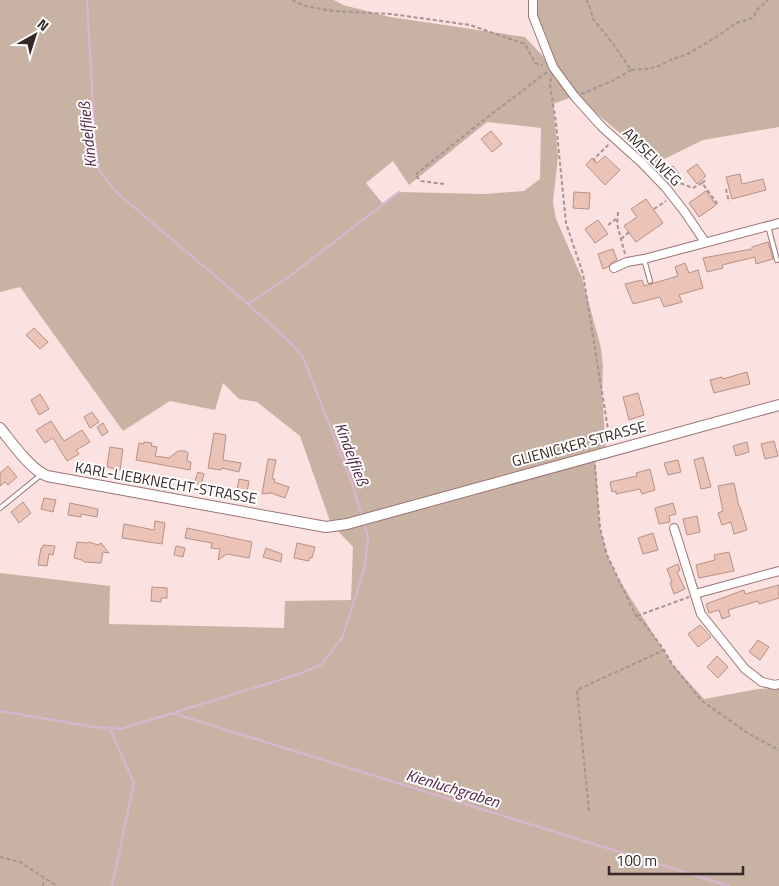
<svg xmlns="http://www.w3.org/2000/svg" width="779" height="886" viewBox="0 0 779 886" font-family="'Titillium Web',sans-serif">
  <rect width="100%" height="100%" fill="#fbe1e0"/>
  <path fill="#c7b2a3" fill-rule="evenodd" d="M0,0H334L343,5L390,17L525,37L552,66L533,16V0H779V127L703,140L654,164L614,128L575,96L553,104L558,156L553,202L556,219L582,278L601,348L603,366L602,393L606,452L595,455L600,528L607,555L618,578L672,664L704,699L758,689L779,688V886H0V573L110,586L109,624L284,628L285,601L351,600L353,547L331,524L300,436L257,402L239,399L223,383L215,410L170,401L123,431L20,287L0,292ZM487,122L541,128L540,179L524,191L484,194L399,192L383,204L366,183L393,161L409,185Z"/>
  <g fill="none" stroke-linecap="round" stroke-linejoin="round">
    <g stroke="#d7b5ca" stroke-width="2.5">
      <polyline points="87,0 95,140 99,170 115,191 248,304 293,345 303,357 352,483 362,517"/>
      <polyline points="248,304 290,276 399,192"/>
      <polyline points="0,711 95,727 121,729 299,674 322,664 343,636 365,566 368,538 364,522"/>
      <polyline points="172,713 729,886"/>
      <polyline points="110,729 134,783 112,886"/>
    </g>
  </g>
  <g fill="#ebc3b7" stroke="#b79185">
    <polygon points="491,131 502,144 492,152 481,139"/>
    <polygon points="605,156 620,170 605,185 586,165 592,158 597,163"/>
    <polygon points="697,164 706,176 697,184 687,171"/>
    <polygon points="673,166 682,178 671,186 661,175"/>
    <polygon points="740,174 742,184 763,179 766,190 732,199 726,177"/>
    <polygon points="706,191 716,205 699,217 689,203"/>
    <polygon points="574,192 590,193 589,209 573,208"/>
    <polygon points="646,199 663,223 636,242 624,226 637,217 631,209"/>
    <polygon points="598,220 608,234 595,243 585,229"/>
    <polygon points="768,242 773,259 756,264 755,257 722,265 723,268 707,272 703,258 752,249 752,247"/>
    <polygon points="613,249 617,260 611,263 608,267 603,269 598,254"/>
    <polygon points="685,263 689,273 698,270 703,288 679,295 682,302 664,307 660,297 633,304 625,284 642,280 644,286 678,276 675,267"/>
    <polygon points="34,328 48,342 40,349 26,335"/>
    <polygon points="747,372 750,384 714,393 710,380 722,377 723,379"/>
    <polygon points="638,393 644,415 629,420 623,397"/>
    <polygon points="40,394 49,409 39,415 31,400"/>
    <polygon points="92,412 99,422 90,428 84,417"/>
    <polygon points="51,421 64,441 82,430 90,442 76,450 79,454 67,461 53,438 45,443 36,430"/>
    <polygon points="103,423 108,432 102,436 97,427"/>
    <polygon points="214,433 226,435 223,460 241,463 239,472 222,468 221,470 208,468"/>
    <polygon points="774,441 778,456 765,459 761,444"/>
    <polygon points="144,442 152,443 151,446 157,447 155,456 169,458 178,451 185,451 188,453 187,461 191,462 190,470 136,460 139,443 144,444"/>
    <polygon points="747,442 749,452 736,456 733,446"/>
    <polygon points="110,447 123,449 120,470 107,467"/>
    <polygon points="703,457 711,487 701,489 694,460"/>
    <polygon points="268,459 276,460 272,479 275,479 274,482 289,487 285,498 271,493 262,494"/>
    <polygon points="678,460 681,472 668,475 664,463"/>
    <polygon points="8,466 17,477 8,485 5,482 0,486 0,473"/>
    <polygon points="650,469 655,490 642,494 640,489 616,494 616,491 612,492 610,482 637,476 636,473"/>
    <polygon points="198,472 204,474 201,485 194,483"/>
    <polygon points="239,479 249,481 247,492 237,491"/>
    <polygon points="734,483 739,507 740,507 747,530 734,534 731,522 722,525 718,513 723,511 718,486"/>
    <polygon points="44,498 56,500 53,512 41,509"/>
    <polygon points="23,502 31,513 19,523 11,512"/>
    <polygon points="70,503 98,509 97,517 81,514 81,517 68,515"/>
    <polygon points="673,503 676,514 669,516 670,522 659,524 655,508"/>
    <polygon points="697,516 700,532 687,535 683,519"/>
    <polygon points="155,521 165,523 162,544 122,538 124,524 154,530"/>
    <polygon points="187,528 252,542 249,558 227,554 218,560 220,549 211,548 212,543 185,538"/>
    <polygon points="653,533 658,550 643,554 638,538"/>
    <polygon points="77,542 87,543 89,542 98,545 101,543 109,553 103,552 101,563 84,562 82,560 74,558"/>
    <polygon points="297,543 315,547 312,558 310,557 309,561 294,558"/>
    <polygon points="43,545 55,546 53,555 49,554 47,566 38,565 41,548 43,548"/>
    <polygon points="176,546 185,548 183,557 174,555"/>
    <polygon points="266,548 282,554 281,562 263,557"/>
    <polygon points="729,552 734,571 699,578 696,565 715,560 714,555"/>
    <polygon points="678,564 680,570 677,572 685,589 674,594 670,583 672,582 667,569"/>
    <polygon points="779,585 779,598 759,604 758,601 728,610 730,616 722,619 719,610 709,613 706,604 744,590 745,594"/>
    <polygon points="152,587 167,588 167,598 161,598 161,602 151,601"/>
    <polygon points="700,625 711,637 698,647 688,634"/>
    <polygon points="758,640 769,647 760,660 749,652"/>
    <polygon points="717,656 728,667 718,678 707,667"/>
  </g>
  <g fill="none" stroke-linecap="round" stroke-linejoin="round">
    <defs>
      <g id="service">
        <polyline points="768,226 777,260"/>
        <polyline points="644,259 650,281"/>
        <polyline points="0,508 42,474"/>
      </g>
      <g id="minor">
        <polyline points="533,0 533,16 553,67 575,97 602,127 642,163 666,188 684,211 705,242"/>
        <polyline points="614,268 627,262 644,259 779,223"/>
        <polyline points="674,528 701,614 745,669 762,682 775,685 779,684"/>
        <polyline points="695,594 779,571"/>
      </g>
      <path id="tertiary" d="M0,428C12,443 30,469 47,476L326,527L347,524L387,513L779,405"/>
    </defs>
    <use href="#service" stroke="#9c7575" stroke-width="6"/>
    <use href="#minor" stroke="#9c7575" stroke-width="10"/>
    <use href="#tertiary" stroke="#9c7575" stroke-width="12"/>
    <g stroke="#a89292" stroke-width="2" stroke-dasharray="4 2.5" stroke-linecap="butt">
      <polyline points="292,0 305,6 333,11 391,14 470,25 525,44 535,63 543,65"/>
      <polyline points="586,0 589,4 593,19 614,45 631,70 647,69 659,66 672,59 686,55 718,36 736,23 753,18 758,9 768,0"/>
      <polyline points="551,78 550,85 556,123 566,223 583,274 610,442"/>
      <polyline points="581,94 612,81 631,70"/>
      <polyline points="595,162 594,159 609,144"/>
      <polyline points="702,183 707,179"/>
      <polyline points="444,184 421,181 415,175 485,119 547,72"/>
      <polyline points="675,186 680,183 693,188 702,183 719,206"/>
      <polyline points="726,189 729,202"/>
      <polyline points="654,209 666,201"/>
      <polyline points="618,212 617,224 625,254"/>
      <polyline points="608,225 616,219"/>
      <polyline points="621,239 629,232"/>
      <polyline points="595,465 600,528 607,555 636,616 644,623 664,650 672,664 702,701 749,734 779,750"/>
      <polyline points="637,616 689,597"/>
      <polyline points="589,811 577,690 664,650"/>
      <polyline points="0,857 20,862 57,886"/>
      <polyline points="43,886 44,879"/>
    </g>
    <use href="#service" stroke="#fff" stroke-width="4"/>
    <use href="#minor" stroke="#fff" stroke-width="8"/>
    <use href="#tertiary" stroke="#fff" stroke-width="10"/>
  </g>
  <g text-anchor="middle" stroke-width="4" stroke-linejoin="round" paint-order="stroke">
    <g font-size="15" fill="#372727" stroke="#fff">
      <text transform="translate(652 157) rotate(45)" y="5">AMSELWEG</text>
      <text transform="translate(579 444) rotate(-15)" y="5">GLIENICKER STRASSE</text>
      <text transform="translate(166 483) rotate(10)" y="5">KARL-LIEBKNECHT-STRASSE</text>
    </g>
    <g font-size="16" font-style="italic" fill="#532645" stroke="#fff">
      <text transform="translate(87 135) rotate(-96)" y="6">Kindelfließ</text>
      <text transform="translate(352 454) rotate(69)" y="6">Kindelfließ</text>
      <text transform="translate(453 788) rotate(17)" y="6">Kienluchgraben</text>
    </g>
  </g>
  <g transform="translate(35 35) rotate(39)" stroke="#ffffff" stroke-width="4" paint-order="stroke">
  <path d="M0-4L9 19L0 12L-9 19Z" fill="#372727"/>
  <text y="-8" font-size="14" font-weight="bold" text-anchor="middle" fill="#372727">N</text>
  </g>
  <path d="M609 866v8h134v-8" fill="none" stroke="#372727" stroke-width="2.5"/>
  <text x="616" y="866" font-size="15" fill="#372727" stroke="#ffffff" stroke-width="4" paint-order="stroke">100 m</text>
</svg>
